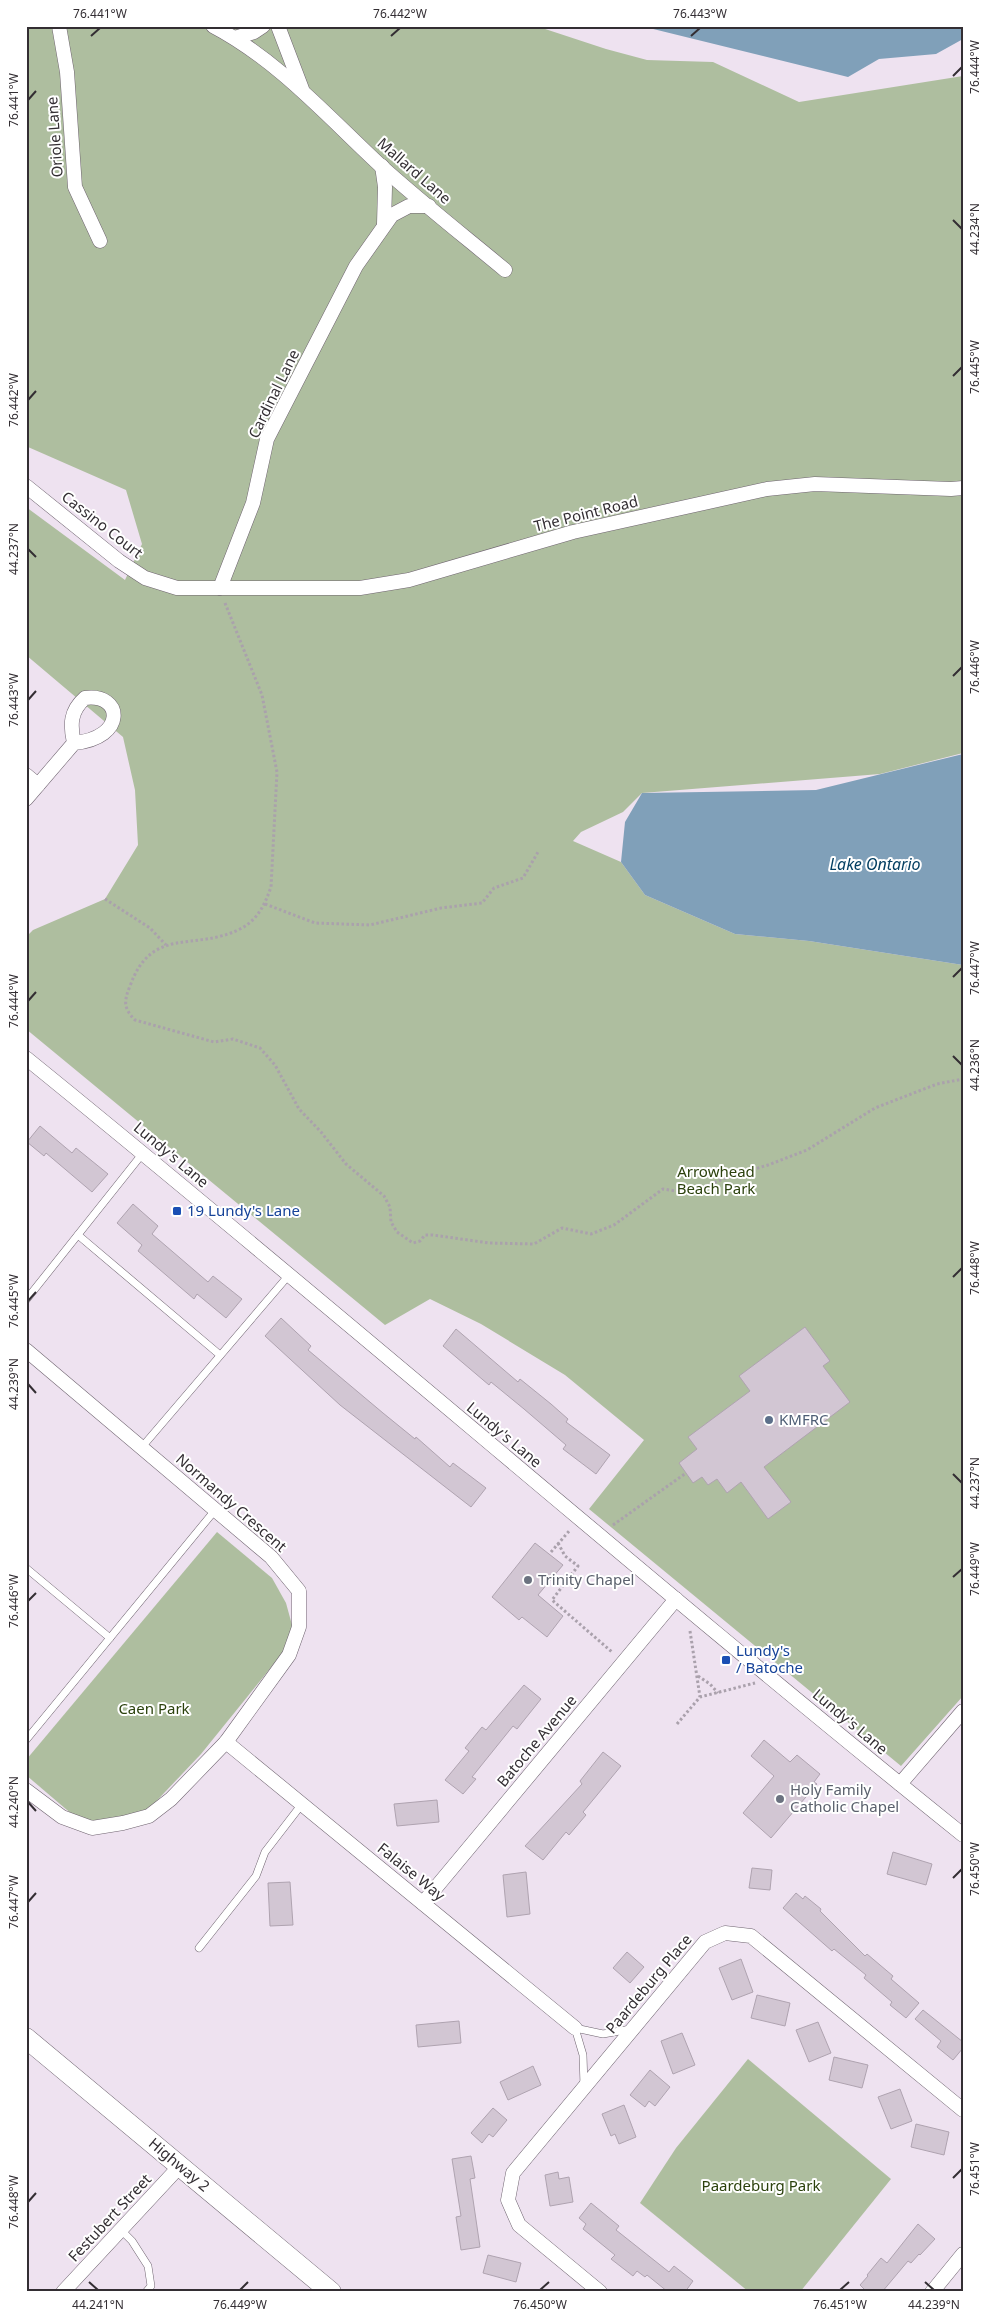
<svg xmlns="http://www.w3.org/2000/svg" width="989" height="2318" viewBox="0 0 989 2318" font-family="'Noto Sans',sans-serif">
  <rect width="100%" height="100%" fill="#eee2f0"/>
  <g fill="#aebe9f">
    <polygon points="26,26 536,26 606,49 647,60 713,62 799,102 963,76 963,753 880,774 642,793 623,812 581,832 573,841 621,862 645,895 735,934 809,941 963,965 963,1696 901,1766 589,1509 644,1440 565,1375 481,1324 430,1299 385,1325 26,1029 26,937 33,930 105,899 138,845 135,790 123,737 26,655 26,507 125,580 142,544 126,490 28,447 26,441"/>
    <polygon points="217,1532 272,1578 286,1603 292,1625 285,1650 201,1754 148,1810 99,1825 74,1816 26,1775 26,1760"/>
    <polygon points="748,2059 891,2179 800,2292 749,2292 640,2203 676,2148"/>
  </g>
  <g fill="#80a0b9">
    <polygon points="641,26 963,26 963,39 936,54 879,59 848,77"/>
    <polygon points="963,754 963,965 809,941 735,934 645,895 621,862 625,822 642,793 816,790"/>
  </g>
  <g fill="#d2c6d3" stroke="#afa3b0">
    <polygon points="40,1126 72,1153 76,1148 108,1174 92,1192 46,1153 44,1156 27,1142"/>
    <polygon points="133,1204 158,1226 152,1234 208,1282 213,1276 242,1299 226,1318 197,1294 194,1299 138,1251 142,1245 117,1223"/>
    <polygon points="281,1318 311,1346 308,1350 383,1413 415,1439 416,1437 450,1467 453,1463 486,1488 471,1507 340,1405 265,1336"/>
    <polygon points="805,1327 830,1361 823,1366 850,1402 764,1467 791,1502 768,1519 741,1482 727,1493 717,1479 708,1485 702,1477 693,1483 679,1463 697,1449 688,1437 750,1391 739,1376"/>
    <polygon points="456,1329 518,1382 520,1379 551,1404 568,1419 566,1422 610,1455 596,1474 563,1449 566,1445 524,1409 491,1382 489,1385 443,1346"/>
    <polygon points="535,1543 563,1565 538,1595 563,1616 547,1637 522,1617 519,1620 492,1597"/>
    <polygon points="524,1685 541,1699 517,1729 513,1726 472,1777 476,1779 463,1794 445,1780 469,1751 465,1748 482,1727 486,1730"/>
    <polygon points="764,1740 790,1762 797,1755 820,1774 814,1782 817,1784 771,1838 743,1813 774,1776 751,1756"/>
    <polygon points="603,1752 621,1766 583,1812 586,1815 569,1835 566,1832 543,1860 525,1846 582,1784 580,1781"/>
    <polygon points="437,1800 439,1822 397,1826 394,1804"/>
    <polygon points="893,1852 932,1864 926,1885 887,1874"/>
    <polygon points="752,1868 772,1870 770,1890 749,1888"/>
    <polygon points="526,1872 530,1914 507,1917 503,1875"/>
    <polygon points="290,1882 293,1925 270,1926 268,1883"/>
    <polygon points="796,1893 803,1899 805,1896 821,1909 820,1911 865,1956 867,1954 893,1976 891,1979 919,2003 906,2018 890,2005 892,2002 864,1978 866,1975 834,1949 832,1951 783,1908"/>
    <polygon points="627,1952 644,1967 630,1983 613,1968"/>
    <polygon points="741,1959 753,1992 732,2000 719,1968"/>
    <polygon points="757,1995 790,2003 785,2026 751,2018"/>
    <polygon points="923,2010 963,2042 963,2048 953,2060 937,2047 941,2041 915,2019"/>
    <polygon points="459,2021 461,2043 418,2047 416,2025"/>
    <polygon points="818,2022 831,2053 809,2062 796,2030"/>
    <polygon points="682,2033 695,2065 673,2074 661,2041"/>
    <polygon points="834,2057 868,2065 862,2088 829,2080"/>
    <polygon points="533,2066 541,2085 508,2100 500,2082"/>
    <polygon points="650,2070 670,2087 655,2106 649,2101 645,2107 630,2095"/>
    <polygon points="900,2089 912,2121 891,2129 878,2097"/>
    <polygon points="624,2105 636,2137 619,2144 615,2134 611,2136 602,2114"/>
    <polygon points="493,2108 507,2120 493,2137 489,2134 482,2143 471,2133"/>
    <polygon points="916,2124 949,2132 944,2155 911,2147"/>
    <polygon points="471,2156 475,2178 470,2179 480,2247 461,2250 456,2217 461,2216 452,2159"/>
    <polygon points="558,2172 559,2179 569,2177 573,2202 550,2206 545,2175"/>
    <polygon points="591,2203 619,2226 616,2230 669,2272 674,2266 693,2281 685,2292 668,2292 647,2275 645,2277 637,2271 633,2276 611,2259 615,2255 583,2229 586,2224 579,2218"/>
    <polygon points="918,2224 935,2239 920,2255 919,2254 911,2263 908,2261 882,2292 867,2292 860,2285 868,2276 867,2275 881,2258 887,2263"/>
    <polygon points="488,2255 521,2263 516,2282 483,2273"/>
  </g>
  <g fill="none" stroke-linecap="round" stroke-linejoin="round">
    <defs>
      <g id="service">
        <polyline points="78,1235 220,1355"/>
        <polyline points="26,1300 143,1153"/>
        <polyline points="142,1447 289,1275"/>
        <polyline points="26,1568 110,1638"/>
        <polyline points="26,1740 216,1509"/>
        <polyline points="199,1948 256,1876 265,1852 302,1804"/>
        <polyline points="575,2028 583,2055 584,2086"/>
        <polyline points="575,2028 603,2034 631,2029"/>
        <polyline points="121,2230 132,2241 148,2266 151,2286 146,2292"/>
      </g>
      <g id="minor">
        <polyline points="59,26 67,72 75,187 100,241"/>
        <path d="M213,26C278,60 329,118 382,167C422,203 464,236 505,270"/>
        <polyline points="278,26 302,89"/>
        <polyline points="235,38 254,32 263,26"/>
        <polyline points="382,166 385,187 384,224"/>
        <polyline points="26,486 119,561 145,578 177,588 360,588 409,580 573,532 767,489 815,484 951,489 963,488"/>
        <polyline points="220,588 253,503 267,439 356,266 392,215 409,206 429,206"/>
        <polyline points="26,775 38,785"/>
        <path d="M26,799L74,743C127,738 123,693 85,698C70,711 70,725 74,743"/>
        <path d="M26,1058C341,1313 647,1581 963,1835"/>
        <polyline points="26,1350 271,1557 299,1591 299,1627 289,1655 226,1742 171,1799 149,1816 123,1823 92,1828 62,1817 26,1790"/>
        <polyline points="226,1742 575,2028"/>
        <polyline points="900,1784 963,1711"/>
        <polyline points="423,1903 676,1599"/>
        <polyline points="63,2292 180,2166"/>
        <polyline points="600,2292 519,2225 508,2200 513,2173 705,1942 725,1933 751,1936 963,2110"/>
        <polyline points="932,2292 963,2254"/>
      </g>
      <polyline id="secondary" points="26,2038 331,2292"/>
    </defs>
    <use href="#service" stroke="#6e636f" stroke-width="8"/>
    <use href="#minor" stroke="#6e636f" stroke-width="15"/>
    <use href="#secondary" stroke="#6e636f" stroke-width="21"/>
    <g stroke="#aaa1ac" stroke-width="3" stroke-dasharray="2.5 2.5" stroke-linecap="butt">
      <path d="M225,603L262,695L277,772L271,887C265,904 258,920 240,929C194,952 152,925 130,986C124,1001 123,1008 135,1020L214,1042L233,1039L260,1048L275,1065L299,1109L321,1132L346,1164L384,1196L390,1207L391,1222L397,1232L413,1243L420,1241L425,1235H433L489,1243L534,1244L562,1228L591,1234L614,1225L663,1189L689,1193L728,1177L768,1165L807,1150L875,1108L937,1084L963,1079"/>
      <polyline points="105,899 150,928 166,945"/>
      <polyline points="265,904 315,923 370,925 441,908 482,903 494,888 523,878 538,852"/>
      <polyline points="613,1525 686,1473"/>
      <polyline points="558,1543 565,1556 578,1566 552,1600 612,1652"/>
      <polyline points="551,1552 570,1530"/>
      <polyline points="690,1631 700,1697"/>
      <polyline points="698,1676 710,1684 718,1693"/>
      <polyline points="677,1724 700,1697 755,1683"/>
    </g>
    <use href="#service" stroke="#fff" stroke-width="7"/>
    <use href="#minor" stroke="#fff" stroke-width="14"/>
    <use href="#secondary" stroke="#fff" stroke-width="20"/>
  </g>
  <path fill="none" stroke="#332e33" stroke-width="2" d="M91,36L100,28M391,36L400,28M691,36L700,28M953,76L962,67M28,100L36,91M953,220L962,229M953,376L962,367M28,400L36,391M28,549L36,557M953,676L962,667M28,700L36,691M953,977L962,968M28,1001L36,992M953,1056L962,1065M953,1277L962,1268M28,1301L36,1292M28,1384L36,1393M953,1474L962,1483M953,1577L962,1569M28,1601L36,1593M28,1802L36,1811M953,1878L962,1869M28,1902L36,1893M953,2178L962,2169M28,2202L36,2193M89,2282L98,2290M925,2282L934,2290M240,2290L248,2282M540,2290L549,2282M840,2290L849,2282"/>
  <g fill="#1a4fb4" stroke="#fff" stroke-width="2">
    <rect x="172" y="1206" width="10" height="10" rx="2.5"/>
    <rect x="721" y="1655" width="10" height="10" rx="2.5"/>
  </g>
  <circle fill="#5c6f8a" stroke="#fff" stroke-width="2" cx="769" cy="1420" r="5"/>
  <g fill="#6b7280" stroke="#fff" stroke-width="2">
    <circle cx="528" cy="1580" r="5"/>
    <circle cx="780" cy="1799" r="5"/>
  </g>
  <g text-anchor="middle" stroke-width="4" stroke-linejoin="round" paint-order="stroke">
    <g font-size="15" fill="#332e33" stroke="#fff">
      <text transform="translate(55 137) rotate(-94)" y="5">Oriole Lane</text>
      <text transform="translate(414 171) rotate(41)" y="5">Mallard Lane</text>
      <text transform="translate(274 394) rotate(-64)" y="5">Cardinal Lane</text>
      <text transform="translate(586 514) rotate(-14)" y="5">The Point Road</text>
      <text transform="translate(102 525) rotate(38)" y="5">Cassino Court</text>
      <text transform="translate(171 1155) rotate(40)" y="5">Lundy's Lane</text>
      <text transform="translate(504 1435) rotate(40)" y="5">Lundy's Lane</text>
      <text transform="translate(231 1503) rotate(41)" y="5">Normandy Crescent</text>
      <text transform="translate(850 1722) rotate(40)" y="5">Lundy's Lane</text>
      <text transform="translate(537 1741) rotate(-50)" y="5">Batoche Avenue</text>
      <text transform="translate(411 1872) rotate(39)" y="5">Falaise Way</text>
      <text transform="translate(649 1984) rotate(-50)" y="5">Paardeburg Place</text>
      <text transform="translate(179 2165) rotate(40)" y="5">Highway 2</text>
      <text transform="translate(110 2218) rotate(-47)" y="5">Festubert Street</text>
    </g>
    <g font-size="15" fill="#2b410c" stroke="#fff">
      <text x="716" y="1177">Arrowhead<tspan x="716" dy="17">Beach Park</tspan></text>
      <text x="154" y="1714">Caen Park</text>
      <text x="761" y="2191">Paardeburg Park</text>
    </g>
    <g font-size="15" fill="#164399" stroke="#fff" text-anchor="start">
      <text x="187" y="1216">19 Lundy's Lane</text>
      <text x="736" y="1656">Lundy's<tspan x="736" dy="17">/ Batoche</tspan></text>
    </g>
    <g font-size="15" fill="#4e5e75" stroke="#fff" text-anchor="start">
      <text x="779" y="1425">KMFRC</text>
    </g>
    <g font-size="15" fill="#5b616d" stroke="#fff" text-anchor="start">
      <text x="538" y="1585">Trinity Chapel</text>
      <text x="790" y="1795">Holy Family<tspan x="790" dy="17">Catholic Chapel</tspan></text>
    </g>
    <g font-size="16" font-style="italic" fill="#043f62" stroke="#fff">
      <text x="875" y="870">Lake Ontario</text>
    </g>
  </g>
  <rect width="989" height="2318" fill="none" stroke="#ffffff" stroke-width="55"/>
  <rect x="28" y="28" width="934" height="2262" fill="none" stroke="#332e33" stroke-width="2"/>
  <g font-size="12" text-anchor="middle" fill="#332e33">
    <text x="100" y="18">76.441°W</text>
    <text x="400" y="18">76.442°W</text>
    <text x="700" y="18">76.443°W</text>
    <text transform="translate(975 67) rotate(-90)" y="4">76.444°W</text>
    <text transform="translate(14 100) rotate(-90)" y="4">76.441°W</text>
    <text transform="translate(975 229) rotate(-90)" y="4">44.234°N</text>
    <text transform="translate(975 367) rotate(-90)" y="4">76.445°W</text>
    <text transform="translate(14 400) rotate(-90)" y="4">76.442°W</text>
    <text transform="translate(14 549) rotate(-90)" y="4">44.237°N</text>
    <text transform="translate(975 667) rotate(-90)" y="4">76.446°W</text>
    <text transform="translate(14 700) rotate(-90)" y="4">76.443°W</text>
    <text transform="translate(975 968) rotate(-90)" y="4">76.447°W</text>
    <text transform="translate(14 1001) rotate(-90)" y="4">76.444°W</text>
    <text transform="translate(975 1065) rotate(-90)" y="4">44.236°N</text>
    <text transform="translate(975 1268) rotate(-90)" y="4">76.448°W</text>
    <text transform="translate(14 1301) rotate(-90)" y="4">76.445°W</text>
    <text transform="translate(14 1384) rotate(-90)" y="4">44.239°N</text>
    <text transform="translate(975 1483) rotate(-90)" y="4">44.237°N</text>
    <text transform="translate(975 1569) rotate(-90)" y="4">76.449°W</text>
    <text transform="translate(14 1601) rotate(-90)" y="4">76.446°W</text>
    <text transform="translate(14 1802) rotate(-90)" y="4">44.240°N</text>
    <text transform="translate(975 1869) rotate(-90)" y="4">76.450°W</text>
    <text transform="translate(14 1902) rotate(-90)" y="4">76.447°W</text>
    <text transform="translate(975 2169) rotate(-90)" y="4">76.451°W</text>
    <text transform="translate(14 2202) rotate(-90)" y="4">76.448°W</text>
    <text x="98" y="2309">44.241°N</text>
    <text x="240" y="2309">76.449°W</text>
    <text x="540" y="2309">76.450°W</text>
    <text x="840" y="2309">76.451°W</text>
    <text x="934" y="2309">44.239°N</text>
  </g>
</svg>
